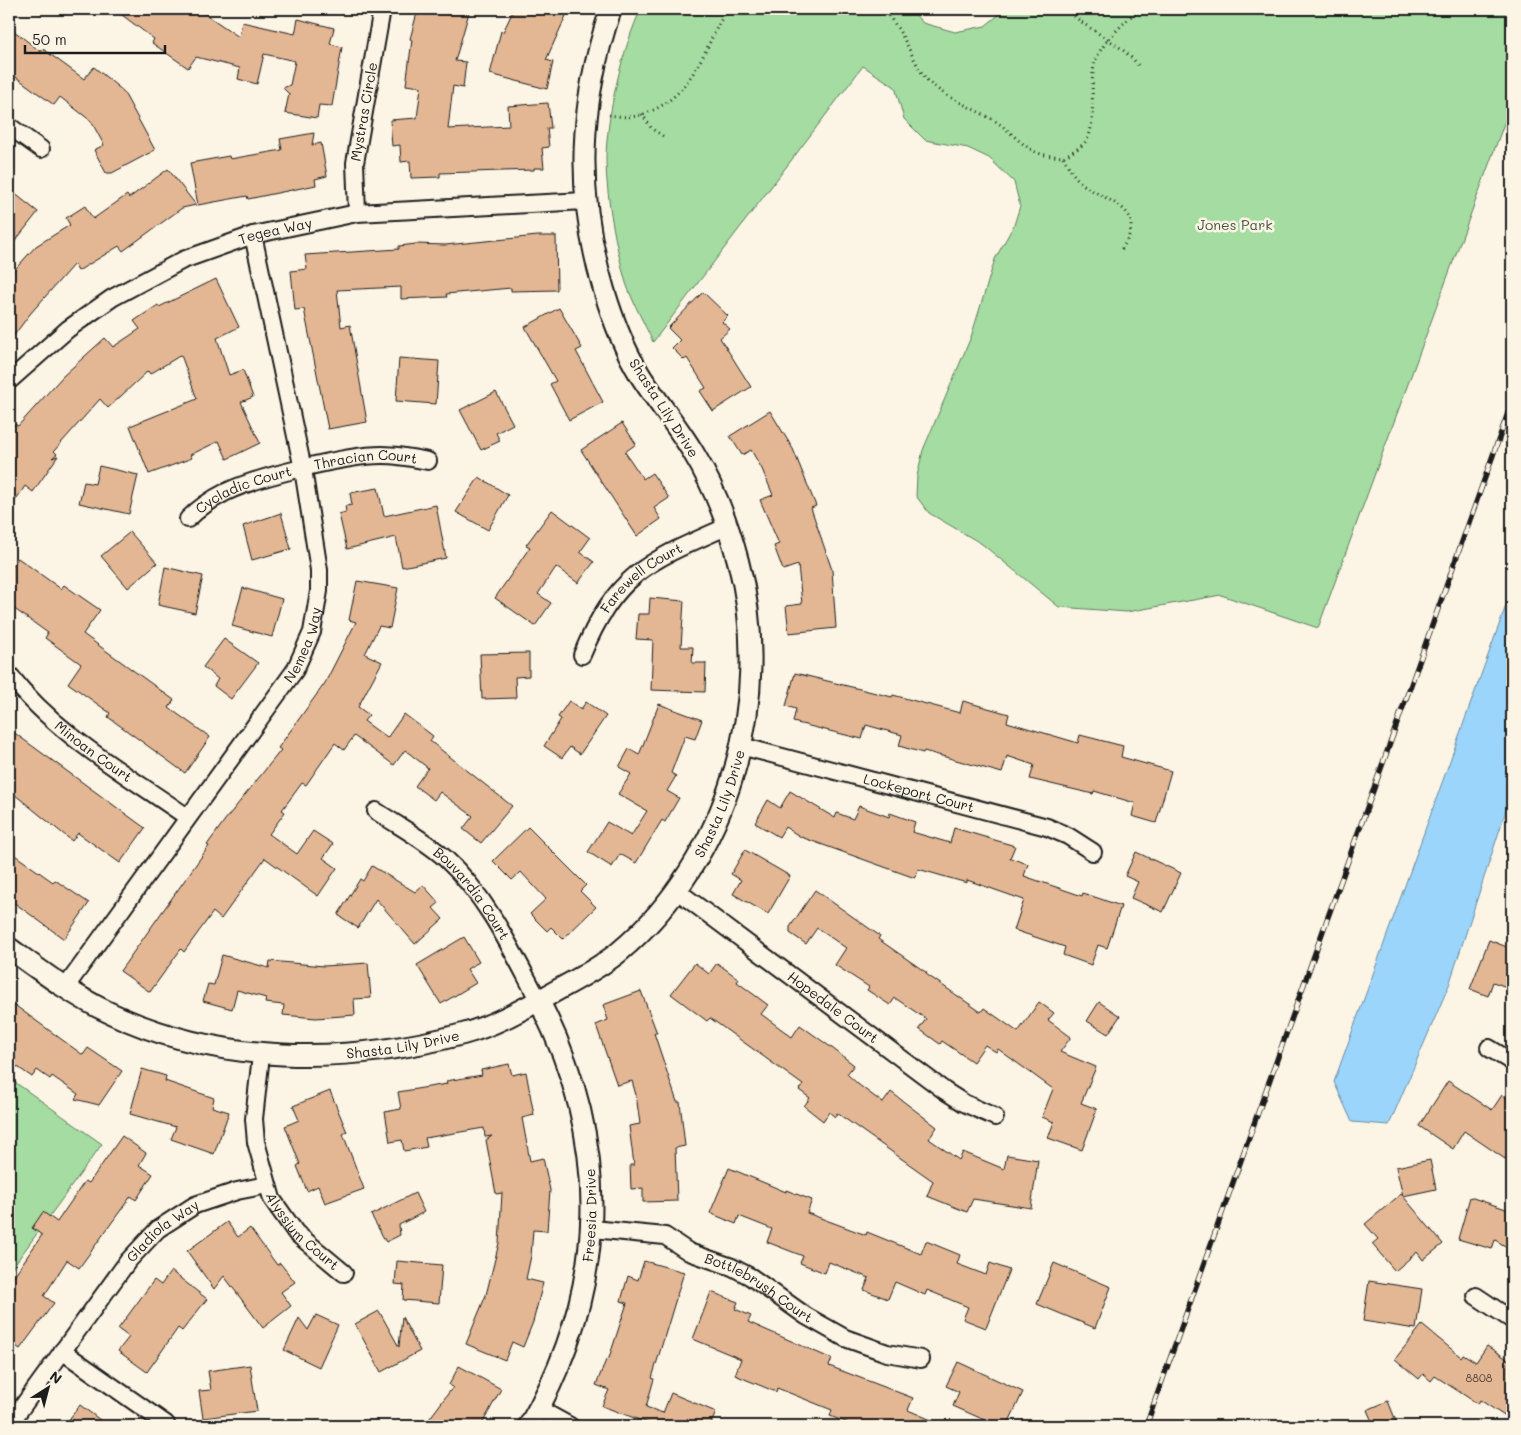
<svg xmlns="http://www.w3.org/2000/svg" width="1521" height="1435" viewBox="0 0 1521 1435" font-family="Mali,sans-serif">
  <rect width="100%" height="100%" fill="#fcf5e5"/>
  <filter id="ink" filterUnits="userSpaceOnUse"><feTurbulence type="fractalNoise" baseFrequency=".02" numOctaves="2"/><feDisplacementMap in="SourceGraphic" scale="10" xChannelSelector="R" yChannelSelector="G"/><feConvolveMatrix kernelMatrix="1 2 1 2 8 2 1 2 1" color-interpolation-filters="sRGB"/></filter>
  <g filter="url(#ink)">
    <g fill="#a4dca1" stroke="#607c5e">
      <path d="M641,9H910L923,23L955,32L985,26L1006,9H1512V102L1318,628L1221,595L1127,612L1059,607L982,544L929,513L916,496L917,476L923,450L971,337L995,259L1014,225L1020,206L1014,182L989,158L968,148L925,140L904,119L895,87L863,66L653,342C644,323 633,303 626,283C616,248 606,196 606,160C606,118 623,46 641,9Z"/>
      <polygon points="9,1078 102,1144 9,1272"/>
    </g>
    <polygon fill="#9cd5fc" stroke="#698ba2" points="1512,589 1512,792 1449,985 1389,1125 1352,1122 1334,1082"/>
    <g fill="#e4b794" stroke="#1c1c1c">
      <polygon points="114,9 198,9 239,37 242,22 295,34 298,19 334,28 330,44 342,47 332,106 319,105 317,118 285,113 289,94 283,88 290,85 295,61 264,54 257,84 238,79 240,68 196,57 188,68 152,43 154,39"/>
      <polygon points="418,9 470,9 455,61 466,62 463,88 453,86 448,129 509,126 508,106 548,103 551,128 547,128 549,147 542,148 544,168 534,168 534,170 440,173 440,177 411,178 410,161 401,162 400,145 392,146 390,120 417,118 421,87 406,85 412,40 410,39"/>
      <polygon points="514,9 569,9 546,60 553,62 547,89 490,74 501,31 503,32"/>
      <polygon points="9,27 41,52 43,49 84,79 94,67 123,91 155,150 112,173 106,173 94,150 104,145 91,121 60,97 54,105 9,72"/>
      <polygon points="314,133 312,145 321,143 327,176 315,179 316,185 248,199 247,196 198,205 190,163 229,156 230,159 282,150 280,139"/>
      <polygon points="168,169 196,205 182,208 123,251 119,246 78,271 74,264 30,314 9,342 9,276 36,246 70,225 66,218 85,206 93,219 127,195 129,198"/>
      <polygon points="9,189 38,212 9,249"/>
      <polygon points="538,236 556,236 557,290 511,291 511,288 446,294 447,297 401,299 401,287 337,290 341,327 350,325 367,422 328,429 304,309 295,310 291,271 307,269 305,255 399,249 399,246 416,244 445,245"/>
      <polygon points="216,279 239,327 217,338 229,375 243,370 253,397 241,402 260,443 227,459 219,441 190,455 192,458 149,474 130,426 197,399 181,355 150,374 148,371 108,408 100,399 54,451 57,454 52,458 58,456 33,492 25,486 9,510 9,433 15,424 18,426 63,376 105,338 113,347 140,329 134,321 158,305 159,307"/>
      <polygon points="703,292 728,316 722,322 730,329 720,338 751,387 713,411 700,391 706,388 687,358 684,360 672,348 680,340 668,328"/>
      <polygon points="559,308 582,348 576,351 603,402 569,420 550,384 556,381 525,327"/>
      <polygon points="399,358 439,361 436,404 396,401"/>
      <polygon points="496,392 513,424 496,433 500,441 481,450 460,410"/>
      <polygon points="770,411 793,449 816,506 811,508 832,570 836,628 789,633 786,606 802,604 798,565 783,570 774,546 779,544 760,500 773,495 762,469 751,450 742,455 730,436"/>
      <polygon points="622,423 636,444 625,452 643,479 652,473 669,498 654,508 661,519 637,536 581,450"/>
      <polygon points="99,466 138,475 129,514 79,503 84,482 95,484"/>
      <polygon points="479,477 508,495 488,530 456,512"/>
      <polygon points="378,488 384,516 436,505 446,558 402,567 396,537 347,549 339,514 346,512 345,506 352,505 350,493"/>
      <polygon points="552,510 590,538 580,552 594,562 578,583 556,567 538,594 551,603 535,626 495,598 530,547 526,545"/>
      <polygon points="281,513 291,549 252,560 243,526"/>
      <polygon points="130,532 157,563 128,588 101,556"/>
      <polygon points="18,558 61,589 64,585 100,610 83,634 174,700 169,708 210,737 185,773 108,717 110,713 68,683 81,664 45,638 48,633 9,605 9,571"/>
      <polygon points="165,567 203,576 195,613 158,605"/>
      <polygon points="357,581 398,588 390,628 379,626 365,654 382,662 358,707 369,715 364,721 387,738 404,714 433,736 430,741 512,806 481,843 463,829 473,816 440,792 434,800 415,786 428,768 405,750 394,765 354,736 344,750 335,743 306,785 302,783 282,810 285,812 269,834 297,854 313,831 333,844 323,858 337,868 318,896 265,858 221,919 213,912 184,952 181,949 150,992 120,971 209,846 207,845 225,820 281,750 278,748 325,683 356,622 349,620"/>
      <polygon points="243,588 282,599 272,637 232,626"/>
      <polygon points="650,598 684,601 681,647 693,647 692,663 706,663 705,692 651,690 653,640 636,639 638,614 649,614"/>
      <polygon points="224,639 258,663 231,699 214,686 218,679 203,667"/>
      <polygon points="529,653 529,676 515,677 516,698 482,699 480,654"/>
      <polygon points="795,673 892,697 893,695 960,713 963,701 1009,714 1007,722 1078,743 1080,735 1123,746 1121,757 1171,771 1156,823 1132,816 1135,803 1094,791 1093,794 1030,779 1034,765 1007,756 1002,773 924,751 923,753 899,746 902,735 866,725 862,739 793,722 796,709 786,706"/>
      <polygon points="569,701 581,709 586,702 606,716 580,754 570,747 562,758 544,746 561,719 558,717"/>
      <polygon points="659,704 702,720 695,739 685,736 671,773 676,776 667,791 679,798 665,822 662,820 636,863 620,854 612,867 588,852 607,822 631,836 647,811 618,794 631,774 619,767 629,749 639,755"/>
      <polygon points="9,729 145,828 120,863 78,833 72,841 9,790"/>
      <polygon points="790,791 835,818 837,813 853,819 859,806 889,817 890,813 915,822 912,832 950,843 954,828 1015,846 1010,858 1028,864 1024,876 1082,896 1083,893 1121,906 1107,948 1098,945 1091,965 1063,955 1065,947 1014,930 1024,900 967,880 967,883 918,869 915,878 801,837 785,827 779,837 755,823 768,800 780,808"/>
      <polygon points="528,827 586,885 580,891 596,907 563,939 551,927 547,931 530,914 546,899 521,872 512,880 493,861"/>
      <polygon points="745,850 790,876 768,914 733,894 741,880 731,874"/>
      <polygon points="9,851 53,882 55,880 89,903 64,939 9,899"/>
      <polygon points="1136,852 1181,873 1163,912 1131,898 1138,882 1125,876"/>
      <polygon points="372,866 415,892 423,885 439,903 433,908 443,919 415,944 376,899 358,928 338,915 360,879 363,881"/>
      <polygon points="815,890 880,936 878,939 927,973 926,974 981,1012 984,1008 1018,1032 1039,1002 1054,1013 1048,1020 1071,1037 1060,1052 1096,1067 1081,1103 1097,1109 1082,1150 1048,1138 1054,1122 1042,1117 1053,1089 998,1049 996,1052 985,1045 973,1062 942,1041 940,1044 919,1029 926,1019 895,998 890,1005 867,990 869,987 835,965 846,948 817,928 806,944 790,933 790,927"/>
      <polygon points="464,937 479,962 467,969 476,983 441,1004 417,965"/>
      <polygon points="1489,940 1512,949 1512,989 1493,982 1488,996 1470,989"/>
      <polygon points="222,955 269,968 270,961 324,966 368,963 371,998 354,999 355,1015 316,1018 283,1015 284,1005 265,1003 266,998 237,990 232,1009 203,1001 208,984 214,985"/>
      <polygon points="695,963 709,974 717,963 739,979 737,982 768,1005 761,1014 792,1037 800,1025 832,1048 854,1065 847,1074 859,1085 883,1103 891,1092 937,1127 929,1139 959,1160 963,1152 1004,1169 1007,1155 1038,1160 1031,1208 973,1199 967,1212 927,1196 933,1181 837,1113 835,1117 829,1112 823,1121 804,1106 810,1098 799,1090 803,1085 710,1018 707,1021 671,994"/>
      <polygon points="641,991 657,1033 654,1033 677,1102 680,1102 685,1146 675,1148 677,1201 643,1202 643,1188 631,1189 630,1165 634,1165 629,1126 640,1124 636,1095 632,1081 617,1085 596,1025 608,1020 603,1005"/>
      <polygon points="9,1001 83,1055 88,1048 122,1071 99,1105 75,1099 78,1094 52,1076 50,1079 37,1070 32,1077 9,1061"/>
      <polygon points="1099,1002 1120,1016 1108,1034 1087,1021"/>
      <polygon points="509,1064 512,1075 526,1072 534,1115 522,1118 530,1161 543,1158 550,1190 547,1231 533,1230 531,1256 526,1279 543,1283 533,1322 523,1347 512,1342 505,1360 466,1344 486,1295 499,1243 502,1193 496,1194 486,1140 492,1136 485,1137 484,1128 425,1138 427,1147 404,1151 402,1140 390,1142 385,1112 401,1109 398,1092 447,1084 446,1081 482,1075 481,1070"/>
      <polygon points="142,1069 166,1076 165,1081 214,1098 212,1107 229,1112 214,1154 171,1139 176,1127 130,1114"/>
      <polygon points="1448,1081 1492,1110 1502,1095 1512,1102 1512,1149 1505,1159 1464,1131 1453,1149 1419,1126"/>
      <polygon points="330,1091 347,1132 343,1134 364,1189 325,1203 318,1186 307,1191 297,1166 300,1164 285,1126 299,1120 293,1106"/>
      <polygon points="122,1136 146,1153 139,1165 153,1174 136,1200 131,1196 79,1268 67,1260 44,1296 54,1303 20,1349 9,1341 9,1283 42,1235 32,1228 43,1212 57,1222 85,1181 89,1183"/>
      <polygon points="1430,1160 1436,1189 1403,1196 1443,1244 1423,1260 1417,1252 1395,1271 1372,1244 1378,1239 1365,1224 1401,1194 1403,1196 1396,1167"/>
      <polygon points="729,1168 786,1192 786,1190 812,1200 807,1213 866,1235 867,1232 921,1254 926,1241 960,1255 957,1264 986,1275 990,1263 1009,1270 986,1328 963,1319 968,1307 927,1290 925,1295 895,1282 888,1299 864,1290 869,1278 829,1262 825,1273 800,1263 803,1256 767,1242 772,1229 739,1216 736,1224 710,1213"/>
      <polygon points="415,1193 424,1212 399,1225 400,1235 386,1242 371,1215"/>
      <polygon points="1470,1197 1512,1211 1512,1250 1495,1240 1492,1249 1458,1239"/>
      <polygon points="227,1222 238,1237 250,1228 277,1265 280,1263 295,1282 281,1292 291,1306 263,1328 224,1276 214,1289 187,1251"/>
      <polygon points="397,1261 442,1265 439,1303 403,1300 404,1285 395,1284"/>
      <polygon points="644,1261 684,1272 652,1378 654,1379 646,1407 663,1413 671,1393 716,1412 710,1426 656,1426 602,1406 609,1390 596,1385 606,1360 608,1361 627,1303 621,1301 628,1276 638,1280"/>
      <polygon points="1054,1263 1111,1287 1095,1328 1037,1304"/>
      <polygon points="171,1271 207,1299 182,1331 178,1328 147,1372 118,1351 129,1337 118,1329 154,1280 161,1285"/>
      <polygon points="1369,1281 1422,1289 1416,1329 1363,1321"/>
      <polygon points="711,1292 738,1302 735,1309 751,1316 748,1322 832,1359 829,1366 913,1398 908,1410 945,1426 847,1426 848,1423 830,1416 832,1410 777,1388 776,1392 735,1375 741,1359 693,1339"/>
      <polygon points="379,1311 399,1347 402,1317 420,1351 381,1372 355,1324"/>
      <polygon points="316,1315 338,1325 319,1367 284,1350 299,1318 308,1330"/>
      <polygon points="1422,1325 1461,1357 1463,1354 1476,1362 1487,1346 1512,1362 1512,1421 1480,1400 1478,1404 1435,1376 1431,1381 1423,1374 1419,1379 1395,1359"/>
      <polygon points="958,1362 1023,1392 1007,1426 998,1426 953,1406 959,1392 946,1386"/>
      <polygon points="250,1365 257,1411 203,1418 199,1391 211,1390 208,1371"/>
      <polygon points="459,1366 501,1389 481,1426 424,1426 453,1387 449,1385"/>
      <polygon points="1388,1401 1398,1426 1374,1426 1367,1410"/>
      <polygon points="80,1405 108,1426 64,1426"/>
    </g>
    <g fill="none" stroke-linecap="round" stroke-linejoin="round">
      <defs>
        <g id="minor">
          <polyline points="9,126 41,149"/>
          <path id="s1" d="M357,213L355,163L382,9"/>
          <path id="s2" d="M9,381L68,329L112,298L183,260L253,235L357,213L585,201"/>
          <path id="s3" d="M188,519C199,508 212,499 226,492C257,477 347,455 382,455C398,455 413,458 428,461"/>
          <path id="s4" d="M582,655C616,573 649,561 726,527"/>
          <path id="s5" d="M9,674C55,734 126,774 187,817"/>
          <path id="s6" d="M741,746L1047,827L1068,836L1093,852"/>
          <path id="s7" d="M376,811C400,827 425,840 446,859C488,898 512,951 539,1001"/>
          <path id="s8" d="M676,890L945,1091L964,1103L995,1117"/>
          <path id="s9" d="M65,988L295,670L312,632L319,591V570L303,469L253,235"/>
          <polyline points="1489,1048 1512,1062"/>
          <path id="s10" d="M261,1055L254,1119L256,1142L272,1199L296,1233L344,1273"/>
          <path id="s11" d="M593,1229L665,1236L689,1252L732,1267L751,1277L806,1316L845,1338L887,1353L921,1359"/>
          <polyline points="1476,1296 1512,1320"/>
          <polyline points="62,1351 166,1424"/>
          <polyline points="539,1409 570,1426"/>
          <path id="s12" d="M9,1425L128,1261L158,1229L195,1205L237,1191L267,1185"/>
        </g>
        <g id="tertiary">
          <path id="s13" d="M9,948C41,971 72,995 108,1012C220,1065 344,1065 463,1034C492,1026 520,1011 547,996C571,982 597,970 619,952C729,860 775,698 738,561C728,523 713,485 693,452C677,425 657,402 640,375C624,349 613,320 604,290C575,193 579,104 611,9"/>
          <path id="s14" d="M529,1426C609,1287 612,1143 539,1001"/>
        </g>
      </defs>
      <use href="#minor" stroke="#1c1c1c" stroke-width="20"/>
      <use href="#tertiary" stroke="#1c1c1c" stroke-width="24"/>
      <g stroke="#1c1c1c" stroke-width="3" stroke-dasharray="1 4" stroke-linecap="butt">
        <path d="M881,9C902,26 909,54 924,76C939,97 979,109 1001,125C1013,134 1025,149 1041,154C1048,156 1056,156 1063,157C1070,153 1081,148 1086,141C1098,125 1088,84 1095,62C1101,43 1125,22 1139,9"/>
        <path d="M1067,9C1088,32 1118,40 1138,65"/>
        <polyline points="642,114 652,129 663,136"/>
        <path d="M609,115C617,116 628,118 636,116C691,103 702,52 727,9"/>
        <path d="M1063,157C1069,167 1075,179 1084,185C1110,204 1150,208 1121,250"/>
      </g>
      <use href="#minor" stroke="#fcf5e5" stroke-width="16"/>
      <use href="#tertiary" stroke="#fcf5e5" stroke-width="20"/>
      <defs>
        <polyline id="rail" points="1146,1426 1512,402"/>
      </defs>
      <use href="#rail" stroke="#1c1c1c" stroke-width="5.5"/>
      <use href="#rail" stroke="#fcf5e5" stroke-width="4" stroke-dasharray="11" stroke-linecap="butt"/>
    </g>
  </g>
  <g text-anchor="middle" stroke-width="5" stroke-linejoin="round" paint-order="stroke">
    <g font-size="11" fill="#4e433a">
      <text x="1479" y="1382">8808</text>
    </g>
    <g font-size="14" fill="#1c1c1c" stroke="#fcf5e5">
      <text dy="5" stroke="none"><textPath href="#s1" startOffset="102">Mystras Circle</textPath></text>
      <text dy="5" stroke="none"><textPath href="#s2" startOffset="310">Tegea Way</textPath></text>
      <text transform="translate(664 408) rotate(57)" y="5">Shasta Lily Drive</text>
      <text dy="5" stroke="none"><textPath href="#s3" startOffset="191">Thracian Court</textPath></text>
      <text dy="5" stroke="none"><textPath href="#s3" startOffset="64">Cycladic Court</textPath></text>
      <text dy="5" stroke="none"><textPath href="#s4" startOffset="100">Farewell Court</textPath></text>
      <text dy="5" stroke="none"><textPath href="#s9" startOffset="419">Nemea Way</textPath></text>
      <text dy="5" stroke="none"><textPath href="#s5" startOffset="115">Minoan Court</textPath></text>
      <text dy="5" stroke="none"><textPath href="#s6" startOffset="184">Lockeport Court</textPath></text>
      <text dy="5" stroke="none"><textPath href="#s13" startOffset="840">Shasta Lily Drive</textPath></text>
      <text dy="5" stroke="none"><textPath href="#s7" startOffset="128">Bouvardia Court</textPath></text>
      <text dy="5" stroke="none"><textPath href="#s8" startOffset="196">Hopedale Court</textPath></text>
      <text dy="5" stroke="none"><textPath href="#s13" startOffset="420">Shasta Lily Drive</textPath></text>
      <text dy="5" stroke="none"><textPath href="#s14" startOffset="222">Freesia Drive</textPath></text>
      <text dy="5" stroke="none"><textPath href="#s10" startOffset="191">Alyssium Court</textPath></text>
      <text dy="5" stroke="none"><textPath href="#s12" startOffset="249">Gladiola Way</textPath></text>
      <text dy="5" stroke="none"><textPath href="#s11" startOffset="180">Bottlebrush Court</textPath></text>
    </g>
    <g font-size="14" fill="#455644" stroke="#fcf5e5">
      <text x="1235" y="230">Jones Park</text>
    </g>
  </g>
  <rect width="1521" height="1435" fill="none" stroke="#fcf5e5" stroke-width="30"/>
  <rect x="15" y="15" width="1491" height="1405" fill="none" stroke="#1c1c1c" stroke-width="2" filter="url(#ink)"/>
  <g transform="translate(48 1388) rotate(36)" stroke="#fcf5e5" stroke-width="4" paint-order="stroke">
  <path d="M0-4L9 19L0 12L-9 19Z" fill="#1c1c1c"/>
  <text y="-8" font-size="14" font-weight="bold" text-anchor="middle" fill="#1c1c1c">N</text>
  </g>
  <path d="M25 45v8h140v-8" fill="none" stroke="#1c1c1c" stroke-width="2.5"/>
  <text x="32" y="45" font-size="15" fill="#1c1c1c" stroke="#fcf5e5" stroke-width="4" paint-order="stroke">50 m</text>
</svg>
